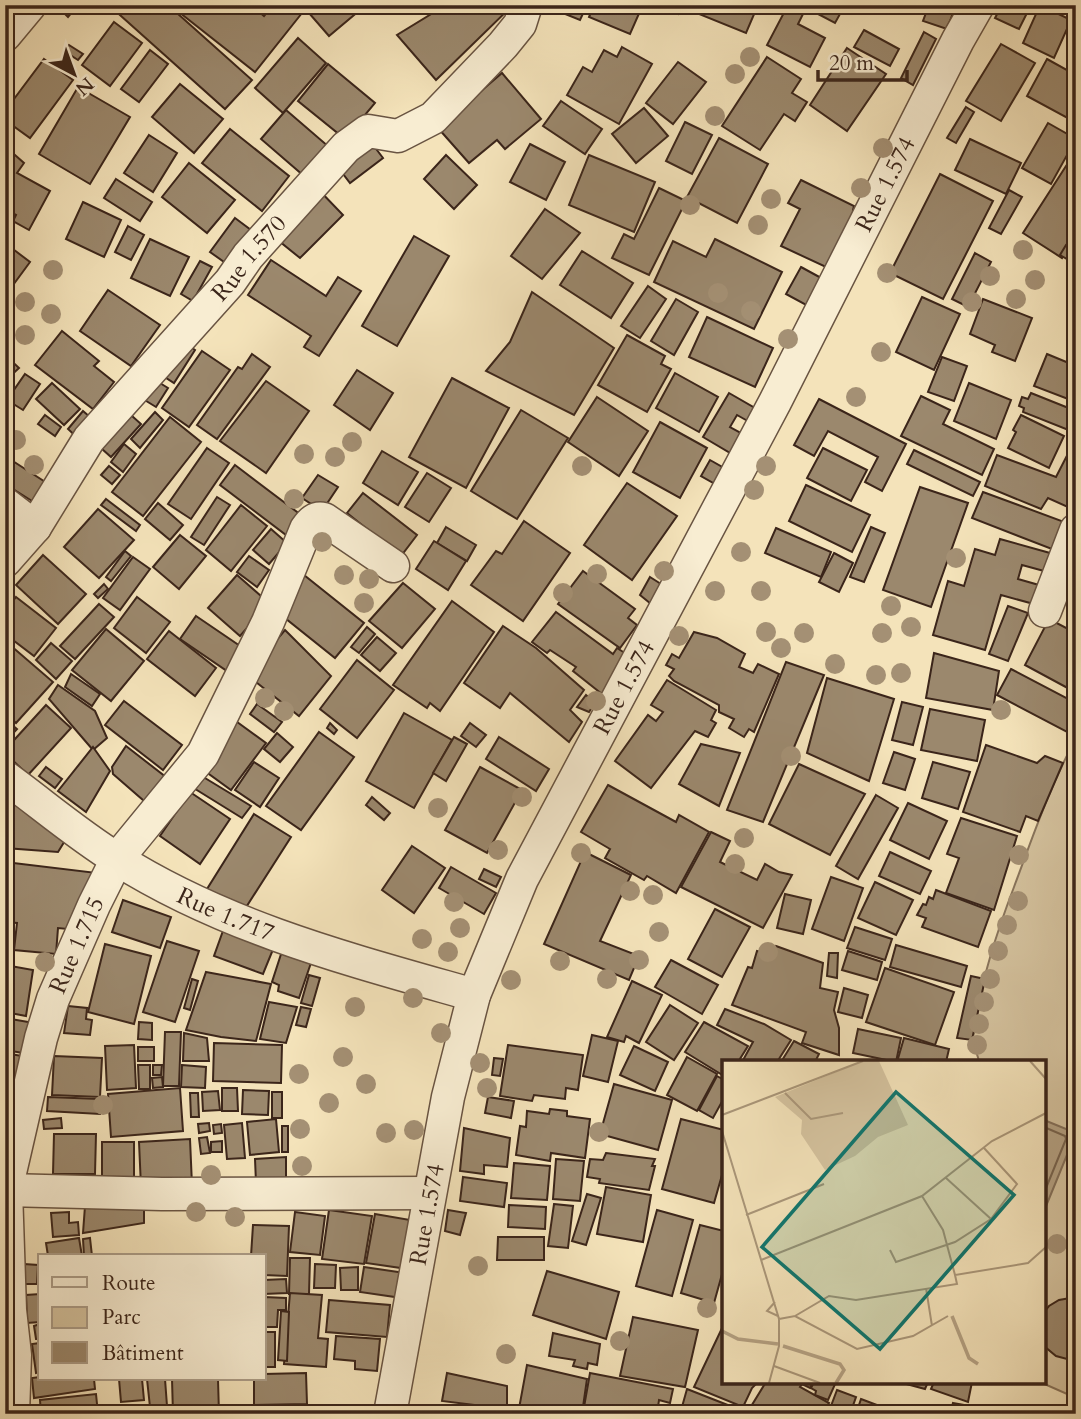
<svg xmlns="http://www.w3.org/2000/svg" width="1081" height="1419" viewBox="0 0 1081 1419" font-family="Cardo,serif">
  <rect width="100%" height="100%" fill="#f4e3ba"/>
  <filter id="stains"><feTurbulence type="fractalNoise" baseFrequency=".00286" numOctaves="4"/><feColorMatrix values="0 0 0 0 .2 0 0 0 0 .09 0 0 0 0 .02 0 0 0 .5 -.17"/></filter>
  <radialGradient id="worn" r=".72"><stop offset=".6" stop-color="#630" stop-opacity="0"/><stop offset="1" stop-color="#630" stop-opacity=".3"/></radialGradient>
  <path fill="#d5c39f" stroke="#88745c" stroke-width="2" d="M1076,738V1398L1040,1382H1044V1062H979C978,1053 971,1045 973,1037C979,986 996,934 1014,887C1033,836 1050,786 1076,738Z"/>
  <polygon fill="#b5a284" stroke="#84705a" stroke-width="2" points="1044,1120 1076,1133 1044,1211"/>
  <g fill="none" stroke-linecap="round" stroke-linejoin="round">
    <polyline stroke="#78644f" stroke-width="2" points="1044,1127 1065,1136 1066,1139 1044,1193"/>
  </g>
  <g fill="#9b886d" stroke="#3b251a" stroke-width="2">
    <polygon points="56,5 78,5 68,17"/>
    <polygon points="112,5 146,5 150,10 154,5 168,5 252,80 225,109 111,7"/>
    <polygon points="170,5 251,5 264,16 273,5 292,5 302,13 255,72"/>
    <polygon points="302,5 366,5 329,36"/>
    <polygon points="446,5 513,5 436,80 397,35"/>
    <polygon points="543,5 587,5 580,20"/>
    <polygon points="594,5 632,5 641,9 630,34 589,17"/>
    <polygon points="655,5 681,5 678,14"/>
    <polygon points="702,5 758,5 746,33 699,14"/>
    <polygon points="788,5 794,5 805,10 798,24 825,38 810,67 767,45"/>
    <polygon points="801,5 845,5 835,23"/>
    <polygon points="929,5 953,13 947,29 923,21"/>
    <polygon points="1002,5 1031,5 1019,29 995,18"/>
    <polygon points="1040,5 1071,20 1054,58 1023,43"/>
    <polygon points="114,22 142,43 110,86 82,65"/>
    <polygon points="864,30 899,49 890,66 854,47"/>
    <polygon points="924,32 936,39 913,85 901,78"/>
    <polygon points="298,38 326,63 283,113 255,88"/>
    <polygon points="1001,44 1035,63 1001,121 966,101"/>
    <polygon points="69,45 83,54 78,60 64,51"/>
    <polygon points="622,47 652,64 619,124 567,95 583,67 592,72 604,50 617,57"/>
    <polygon points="847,48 886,74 847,131 810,105"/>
    <polygon points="150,50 168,64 139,102 121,89"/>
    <polygon points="767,57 801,79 792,93 807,102 795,121 784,114 760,150 722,126"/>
    <polygon points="44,59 73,80 30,138 5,120 5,111"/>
    <polygon points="1047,59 1076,75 1076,116 1073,121 1027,96"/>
    <polygon points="678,62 706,82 673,124 646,103"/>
    <polygon points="328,64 375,103 345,139 298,101"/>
    <polygon points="502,73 541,119 505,149 497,140 469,163 438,128"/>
    <polygon points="180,84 223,119 194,153 152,117"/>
    <polygon points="78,87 130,117 90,184 39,154"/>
    <polygon points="561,101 602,129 585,154 543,126"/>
    <polygon points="966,107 974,112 956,143 947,138"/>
    <polygon points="644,108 668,136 636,163 612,134"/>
    <polygon points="286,110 336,153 311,182 261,139"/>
    <polygon points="685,122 712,135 692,174 666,161"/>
    <polygon points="1048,123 1076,139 1051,184 1022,168"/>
    <polygon points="230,129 289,176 262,211 202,163"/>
    <polygon points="149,135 177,153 153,192 124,173"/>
    <polygon points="367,137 383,158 350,183 334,162"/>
    <polygon points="719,138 768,164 737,223 687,197"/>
    <polygon points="970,139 1021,163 1006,194 955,170"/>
    <polygon points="530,144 565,162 546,200 510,182"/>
    <polygon points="7,148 24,163 17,173 50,191 29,230 13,221 16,215 5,209"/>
    <polygon points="1075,152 1076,236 1062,258 1023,233"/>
    <polygon points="446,155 477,185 454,209 424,179"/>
    <polygon points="589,155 655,182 634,232 569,205"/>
    <polygon points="189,163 235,200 207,233 162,197"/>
    <polygon points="940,174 993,201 943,299 890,273"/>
    <polygon points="116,179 152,202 140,221 104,198"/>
    <polygon points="801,180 854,206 853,210 860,214 826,267 781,246 800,209 788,203"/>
    <polygon points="316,187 343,215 300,258 279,241"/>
    <polygon points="659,188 686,201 649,275 612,258 624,234 634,239"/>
    <polygon points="1009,190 1022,197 1001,234 989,228"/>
    <polygon points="83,202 121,220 104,257 66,239"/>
    <polygon points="545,209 580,233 542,279 511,256"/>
    <polygon points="235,218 251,230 227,264 210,252"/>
    <polygon points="128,226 144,235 131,260 115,252"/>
    <polygon points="414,236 449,256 397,346 362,326"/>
    <polygon points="150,239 189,257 170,296 131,278"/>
    <polygon points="715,239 782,272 754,329 654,282 673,241 706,257"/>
    <polygon points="5,243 30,262 5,296"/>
    <polygon points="1066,245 1072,248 1067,259 1060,255"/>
    <polygon points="582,251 633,283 611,318 560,285"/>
    <polygon points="975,253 991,262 968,307 952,299"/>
    <polygon points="271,260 326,296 338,277 361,291 319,356 304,347 311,336 248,295"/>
    <polygon points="200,261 212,267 193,301 181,294"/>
    <polygon points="801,267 823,279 808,306 786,294"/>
    <polygon points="648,286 666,299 640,338 621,326"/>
    <polygon points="108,290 160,325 131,366 80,331"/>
    <polygon points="532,292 614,348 574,415 486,371 510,342"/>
    <polygon points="922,297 960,314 934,370 896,352"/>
    <polygon points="676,299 698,312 674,355 651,341"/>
    <polygon points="983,299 1032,318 1015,361 992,352 995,345 970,334"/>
    <polygon points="707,317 773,348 755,387 689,357"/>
    <polygon points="62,331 99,361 94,366 114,382 93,409 35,365"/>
    <polygon points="627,335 665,356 661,364 671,369 647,412 598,385"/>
    <polygon points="182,341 195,350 174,383 160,374"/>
    <polygon points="202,351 230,370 189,427 162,408"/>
    <polygon points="252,354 270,367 217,439 197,425 238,367 242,369"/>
    <polygon points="1047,354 1076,366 1076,402 1034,386"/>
    <polygon points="5,355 19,368 5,381"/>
    <polygon points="942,357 967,366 954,401 928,392"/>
    <polygon points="357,370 393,393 370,430 334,405"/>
    <polygon points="675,373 718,397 699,432 656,408"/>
    <polygon points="25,374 40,384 23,410 7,400"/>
    <polygon points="452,378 509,408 466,488 409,457"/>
    <polygon points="155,380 168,388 156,407 143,399"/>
    <polygon points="266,381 309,411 266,473 220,441"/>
    <polygon points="52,383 80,409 64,425 36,399"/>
    <polygon points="969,383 1011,400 996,439 954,421"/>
    <polygon points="729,393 760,411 753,424 737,415 730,427 748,437 737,457 703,437"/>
    <polygon points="1031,393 1076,411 1076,433 1023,412 1024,408 1019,406 1022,397 1028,399"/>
    <polygon points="921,396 950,410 943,424 994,449 982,475 901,436"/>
    <polygon points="597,397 648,431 619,476 568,442"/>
    <polygon points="819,399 906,444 882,491 865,482 878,457 828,431 814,456 794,445"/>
    <polygon points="122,407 141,424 111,457 92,440"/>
    <polygon points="521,410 568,438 517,519 471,491"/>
    <polygon points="83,411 97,423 81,441 68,429"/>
    <polygon points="155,412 163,420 140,448 131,439"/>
    <polygon points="5,414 13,421 5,430"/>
    <polygon points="45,415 61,427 55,436 38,424"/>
    <polygon points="1021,415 1064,436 1049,468 1008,448 1016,432 1013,430"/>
    <polygon points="170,417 201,442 143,516 112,492"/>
    <polygon points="660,422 707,448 680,498 633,472"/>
    <polygon points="1075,440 1076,495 1070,508 1048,498 1041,509 985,486 997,455 1056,477"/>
    <polygon points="124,444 136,454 123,472 111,462"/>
    <polygon points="207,448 229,463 191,519 168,504"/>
    <polygon points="823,448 867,470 851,501 807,478"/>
    <polygon points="914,450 980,482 973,496 907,464"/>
    <polygon points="382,451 418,472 398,505 363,483"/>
    <polygon points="5,456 53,487 40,506 5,484"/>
    <polygon points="710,460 731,472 722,488 701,476"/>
    <polygon points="235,465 305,518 290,538 220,485"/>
    <polygon points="109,466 120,475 112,484 101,475"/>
    <polygon points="427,473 451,488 429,522 405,507"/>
    <polygon points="318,475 338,487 322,511 302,498"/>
    <polygon points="627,483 677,516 632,580 584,545"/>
    <polygon points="806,485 870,515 852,552 789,521"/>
    <polygon points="920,487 968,503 931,607 883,590"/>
    <polygon points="983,492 1067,523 1057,551 972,518"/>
    <polygon points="363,493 417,535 401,556 347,513"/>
    <polygon points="217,497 230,505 204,545 191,537"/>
    <polygon points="106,499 140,525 136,531 101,505"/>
    <polygon points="158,503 183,525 170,540 145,519"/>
    <polygon points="241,505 267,526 231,571 206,550"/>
    <polygon points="98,509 134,540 99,578 64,547"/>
    <polygon points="524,521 570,553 523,621 471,585 496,551 502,554"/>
    <polygon points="446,527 476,545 467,561 437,543"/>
    <polygon points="871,527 885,533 864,582 850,577"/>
    <polygon points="776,528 831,552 821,577 765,553"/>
    <polygon points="271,529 287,543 269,564 253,550"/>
    <polygon points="180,535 206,556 179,589 153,567"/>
    <polygon points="1000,539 1050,553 1044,571 1022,565 1018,579 1046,587 1041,606 1001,595 985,650 933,635 948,581 964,586 975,549 995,555"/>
    <polygon points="434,541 466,561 448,590 416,569"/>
    <polygon points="125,551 131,556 111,581 106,577"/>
    <polygon points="834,553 853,563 839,592 819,582"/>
    <polygon points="43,555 86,594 58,624 16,585"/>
    <polygon points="249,556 269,570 257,587 237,572"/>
    <polygon points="133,557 150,569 120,610 103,598"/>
    <polygon points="583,571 635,609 628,618 637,625 620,648 558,604"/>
    <polygon points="237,575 269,603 240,636 208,608"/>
    <polygon points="304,575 364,623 335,658 275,610"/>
    <polygon points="650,577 661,584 651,604 640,595"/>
    <polygon points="403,583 435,609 402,648 369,621"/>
    <polygon points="104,584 108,589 98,598 94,594"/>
    <polygon points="16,597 56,628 34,656 5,634 5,610"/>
    <polygon points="137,597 170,622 146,653 114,628"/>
    <polygon points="452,601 494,632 440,711 430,703 427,708 393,685"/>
    <polygon points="99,604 114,617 75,659 60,646"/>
    <polygon points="1008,606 1028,613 1008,661 989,654"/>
    <polygon points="556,612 613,654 617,648 631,657 607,698 573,671 576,667 550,650 547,653 532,642"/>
    <polygon points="196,616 243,648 227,671 180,639"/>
    <polygon points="1049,619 1076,633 1075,692 1025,665"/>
    <polygon points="503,626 536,648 584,690 570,710 582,722 569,742 510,693 500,708 464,683"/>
    <polygon points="367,627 375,634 359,653 351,647"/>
    <polygon points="106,629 144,661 111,701 72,670"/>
    <polygon points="285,630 331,676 299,716 247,675"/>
    <polygon points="169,631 216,668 195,696 147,659"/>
    <polygon points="694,632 717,638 745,654 739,667 753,673 758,664 779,674 754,732 749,729 744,737 729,728 734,719 719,712 719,705 674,681 669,676 674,669 666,665 672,654 679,658"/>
    <polygon points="377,637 396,653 380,671 361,655"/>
    <polygon points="51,643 72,661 56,679 36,660"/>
    <polygon points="10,645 53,682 16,723 5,713 5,650"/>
    <polygon points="934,653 999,671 993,710 926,698"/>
    <polygon points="357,660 394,690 357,738 320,709"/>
    <polygon points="786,662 824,675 763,822 727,810"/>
    <polygon points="1011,669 1076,703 1076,720 1069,733 997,695"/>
    <polygon points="71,674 100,694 92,706 65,687"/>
    <polygon points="827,678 894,699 869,781 807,753"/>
    <polygon points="667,680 716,710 711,720 716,723 708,737 695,731 651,788 615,761 648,715 656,721 663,712 651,705"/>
    <polygon points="58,685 95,711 107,738 93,750 49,699"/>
    <polygon points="586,695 595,703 589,712 577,707"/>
    <polygon points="124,701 182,745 163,770 105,725"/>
    <polygon points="902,702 923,707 913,745 892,740"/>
    <polygon points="257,704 282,722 274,732 250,714"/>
    <polygon points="46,705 71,728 28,775 5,753 5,750"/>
    <polygon points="930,709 985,720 977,761 921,750"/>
    <polygon points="404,713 452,740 414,808 366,781"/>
    <polygon points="5,719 17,729 5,742"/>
    <polygon points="233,719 266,743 231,790 198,766"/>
    <polygon points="330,723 337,730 334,734 327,728"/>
    <polygon points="470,723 486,735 476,747 461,736"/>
    <polygon points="319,732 354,757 301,830 266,806"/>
    <polygon points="277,733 293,747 280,762 264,749"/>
    <polygon points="454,737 467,744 446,781 433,773"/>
    <polygon points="499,737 549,769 536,791 486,759"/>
    <polygon points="701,744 740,753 719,806 679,784"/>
    <polygon points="986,745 1037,763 1045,756 1063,763 1038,821 1026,816 1020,832 963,812"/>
    <polygon points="126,746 171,781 151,807 113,774 112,767"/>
    <polygon points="93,747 110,771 86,812 58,791"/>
    <polygon points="894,752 915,759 905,790 883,783"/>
    <polygon points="254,762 279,778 260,807 235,790"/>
    <polygon points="933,762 970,772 958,809 922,798"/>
    <polygon points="799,764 865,794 830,855 769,824"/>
    <polygon points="46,767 62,779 55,788 39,776"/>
    <polygon points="480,767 522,790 487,853 445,830"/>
    <polygon points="200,775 251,806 242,818 192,787"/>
    <polygon points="608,785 676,822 679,815 709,832 676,893 647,876 644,880 605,858 610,849 581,832"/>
    <polygon points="190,792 230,819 200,864 160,836"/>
    <polygon points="5,793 66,839 58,852 5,848"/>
    <polygon points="876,795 898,808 858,879 836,866"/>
    <polygon points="372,797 390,813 384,820 366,805"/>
    <polygon points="908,803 947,821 929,859 890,840"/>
    <polygon points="254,814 291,837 243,912 207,889"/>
    <polygon points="961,818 1017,836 994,910 946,893 959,858 947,854"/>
    <polygon points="711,832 730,841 720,862 757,880 765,864 779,872 792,875 763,928 681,887"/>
    <polygon points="412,846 445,868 414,913 382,890"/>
    <polygon points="585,852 631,875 600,941 639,956 629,980 544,944"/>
    <polygon points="890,852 931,871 920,894 879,876"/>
    <polygon points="5,862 97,873 78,930 58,928 56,954 14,950 17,923 5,922"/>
    <polygon points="451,867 496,893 484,914 439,888"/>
    <polygon points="484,869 501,877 496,887 479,879"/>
    <polygon points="831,877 863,888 844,941 812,929"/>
    <polygon points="875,882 913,900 896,935 858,918"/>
    <polygon points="936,890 991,911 978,947 922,927 926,918 917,915 923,904 926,905 929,897 933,899"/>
    <polygon points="785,894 811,900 803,934 777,928"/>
    <polygon points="123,900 171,917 160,948 112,932"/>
    <polygon points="715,909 750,927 722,977 688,959"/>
    <polygon points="855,927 892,939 885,960 847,948"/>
    <polygon points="224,928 274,947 263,974 214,956"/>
    <polygon points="5,930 14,932 10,958 5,957"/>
    <polygon points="167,941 199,951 175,1022 143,1012"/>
    <polygon points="105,944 151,956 134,1024 88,1012"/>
    <polygon points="896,945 967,966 961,987 890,967"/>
    <polygon points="776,946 823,963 820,988 838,992 834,1010 839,1028 839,1055 802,1043 806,1032 732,1005 748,967 752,968 757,951 773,955"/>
    <polygon points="283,948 313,957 299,998 278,991 279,985 272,982"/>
    <polygon points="848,951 882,962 877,980 842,970"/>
    <polygon points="829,953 838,953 837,978 827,976"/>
    <polygon points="671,960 718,985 702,1014 655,987"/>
    <polygon points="5,965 33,970 26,1016 5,1012"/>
    <polygon points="885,968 954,992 935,1045 866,1022"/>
    <polygon points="206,972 271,984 256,1041 221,1037 186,1030"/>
    <polygon points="309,975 320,978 312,1006 301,1003"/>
    <polygon points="971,976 985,979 972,1040 957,1038"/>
    <polygon points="192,979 198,981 190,1010 184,1008"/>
    <polygon points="632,981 662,995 639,1043 626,1036 624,1042 607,1037"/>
    <polygon points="844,988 868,995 862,1018 838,1012"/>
    <polygon points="269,1002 297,1007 286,1043 260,1039"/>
    <polygon points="670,1005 698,1023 674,1060 646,1042"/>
    <polygon points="68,1006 87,1008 86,1019 92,1020 90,1035 64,1033"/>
    <polygon points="301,1007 311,1009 306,1027 296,1025"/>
    <polygon points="725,1009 764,1024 791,1040 777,1062 742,1062 753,1042 717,1025"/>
    <polygon points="5,1018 40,1024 35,1055 5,1050"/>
    <polygon points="139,1022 152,1023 152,1040 138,1039"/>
    <polygon points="704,1022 748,1046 738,1062 724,1062 724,1076 685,1052"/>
    <polygon points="858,1029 901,1038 896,1062 853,1053"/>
    <polygon points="165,1032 181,1032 179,1086 163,1086"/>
    <polygon points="184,1033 207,1038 209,1061 183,1061"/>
    <polygon points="592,1035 618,1041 608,1082 583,1076"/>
    <polygon points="904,1038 949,1049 946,1062 897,1062"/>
    <polygon points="794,1041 819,1054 815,1062 781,1062"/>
    <polygon points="214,1043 282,1045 281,1083 213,1081"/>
    <polygon points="134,1045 136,1088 107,1090 105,1046"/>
    <polygon points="508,1045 583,1055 578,1090 566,1088 565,1099 534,1095 532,1101 500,1096"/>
    <polygon points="634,1046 668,1062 655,1091 620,1075"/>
    <rect x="138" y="1047" width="16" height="14"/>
    <polygon points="5,1053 33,1058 27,1093 5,1090"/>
    <polygon points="54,1056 102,1058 100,1097 52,1095"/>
    <polygon points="687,1057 717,1074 697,1111 667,1095"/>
    <polygon points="494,1058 503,1059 500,1076 492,1075"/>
    <polygon points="138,1065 150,1065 150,1089 139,1089"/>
    <polygon points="153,1065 162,1065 161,1075 153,1075"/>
    <polygon points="182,1065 206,1067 205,1088 181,1087"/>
    <polygon points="717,1076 724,1080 724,1098 713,1118 699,1110"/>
    <polygon points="162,1077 163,1087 153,1088 152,1078"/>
    <polygon points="614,1084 672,1100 658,1150 600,1134"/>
    <polygon points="180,1088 183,1131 111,1137 108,1094"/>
    <polygon points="222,1088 237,1088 238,1111 222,1111"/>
    <polygon points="243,1090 269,1091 268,1115 242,1114"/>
    <polygon points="218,1091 220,1110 203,1111 202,1092"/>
    <rect x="272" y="1092" width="10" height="26"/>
    <polygon points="190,1093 198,1093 199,1117 191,1117"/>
    <polygon points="48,1097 100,1099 100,1114 47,1111"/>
    <polygon points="488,1097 514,1101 511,1118 485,1113"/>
    <polygon points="550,1109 567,1111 567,1116 590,1119 585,1158 551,1153 550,1161 516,1155 520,1126 526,1127 527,1111 549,1114"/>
    <polygon points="61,1118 62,1128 44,1129 43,1120"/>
    <polygon points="276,1119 279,1152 250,1155 247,1122"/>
    <polygon points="681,1119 724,1130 724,1168 714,1203 662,1189"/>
    <polygon points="209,1123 210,1131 199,1133 198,1124"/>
    <polygon points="242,1123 245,1158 227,1159 224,1125"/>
    <polygon points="221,1124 222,1133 214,1134 213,1125"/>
    <rect x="282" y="1126" width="6" height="26"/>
    <polygon points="464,1128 510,1138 507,1167 484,1165 484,1174 460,1171"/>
    <polygon points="54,1134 96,1134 95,1174 53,1174"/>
    <polygon points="207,1137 210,1153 201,1154 199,1138"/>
    <polygon points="190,1139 192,1185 141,1187 139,1142"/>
    <polygon points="222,1141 222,1152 211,1152 211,1142"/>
    <rect x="102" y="1142" width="32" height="46"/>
    <polygon points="606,1153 655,1159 652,1166 655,1166 649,1190 599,1183 600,1179 587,1177 590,1159 603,1160"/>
    <polygon points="286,1157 286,1182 256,1183 255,1159"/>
    <polygon points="556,1159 584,1161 580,1201 553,1199"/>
    <polygon points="514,1163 550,1166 547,1200 511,1198"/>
    <polygon points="463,1177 507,1183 504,1207 460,1201"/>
    <polygon points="606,1187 651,1195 643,1242 597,1234"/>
    <polygon points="587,1194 601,1198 586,1245 572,1241"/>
    <polygon points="554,1204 573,1206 568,1248 548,1246"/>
    <polygon points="509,1205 546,1207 545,1229 508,1227"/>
    <polygon points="85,1206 144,1208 144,1223 83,1233"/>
    <polygon points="329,1210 372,1216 364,1264 322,1259"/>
    <polygon points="448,1210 466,1213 460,1235 445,1231"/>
    <polygon points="657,1210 693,1220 672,1296 636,1286"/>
    <polygon points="69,1212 69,1223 78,1222 79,1235 53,1237 51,1213"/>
    <polygon points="295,1212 325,1216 320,1255 290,1252"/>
    <polygon points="375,1214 416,1221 408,1269 366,1263"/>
    <polygon points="253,1225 289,1226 287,1276 264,1275 264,1256 251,1256"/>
    <polygon points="700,1225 724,1231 724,1267 714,1303 681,1293"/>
    <polygon points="498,1237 544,1237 544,1260 497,1260"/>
    <polygon points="79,1238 82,1256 48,1256 46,1243"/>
    <polygon points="90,1238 92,1256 84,1256 83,1239"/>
    <polygon points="290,1258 310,1258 309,1294 289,1294"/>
    <polygon points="24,1264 38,1265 37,1284 24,1284"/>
    <polygon points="315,1264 336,1265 335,1288 314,1288"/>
    <polygon points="358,1267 358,1290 341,1290 340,1268"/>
    <polygon points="364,1267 405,1273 402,1298 360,1292"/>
    <polygon points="547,1271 619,1292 606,1339 533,1315"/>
    <polygon points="286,1279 287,1293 264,1294 264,1280"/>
    <polygon points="290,1293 322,1295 318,1338 328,1339 326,1367 284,1364"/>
    <polygon points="40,1294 40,1322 27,1323 26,1295"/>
    <polygon points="264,1297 286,1298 286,1310 278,1310 277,1327 264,1327"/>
    <polygon points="1070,1298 1076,1300 1076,1357 1067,1359 1056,1356 1044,1346 1044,1312 1049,1306 1059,1300"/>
    <polygon points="329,1300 390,1305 387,1337 326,1332"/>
    <polygon points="281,1311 289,1312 287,1361 278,1360"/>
    <polygon points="633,1317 698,1330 685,1387 620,1376"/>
    <polygon points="40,1324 40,1339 36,1339 34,1326"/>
    <polygon points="724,1324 724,1382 758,1382 752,1388 743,1407 694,1387"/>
    <rect x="264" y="1332" width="11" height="35"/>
    <polygon points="553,1333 600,1344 597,1365 588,1363 587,1369 573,1366 575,1360 549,1356"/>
    <polygon points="336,1336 380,1339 377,1371 355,1369 355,1361 334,1359"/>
    <polygon points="40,1343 40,1372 36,1373 32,1344"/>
    <polygon points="527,1365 587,1379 582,1414 518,1414"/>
    <polygon points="306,1373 307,1404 254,1405 254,1379 264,1379 264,1374"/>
    <polygon points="447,1373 507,1386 507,1409 442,1401"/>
    <polygon points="590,1373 673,1389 670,1403 659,1400 657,1414 629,1414 584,1407"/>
    <polygon points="40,1377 40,1379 94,1379 95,1389 34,1398 32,1378"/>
    <polygon points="119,1379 142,1379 144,1400 121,1402"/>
    <polygon points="147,1379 165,1379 167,1406 150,1407"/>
    <polygon points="172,1379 218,1379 219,1414 173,1414"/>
    <polygon points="766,1382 813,1382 810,1388 802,1384 800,1387 829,1403 823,1414 747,1413"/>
    <polygon points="814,1382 836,1382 828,1400 815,1395 816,1391 811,1388"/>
    <polygon points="899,1382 928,1382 925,1389"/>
    <polygon points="934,1382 972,1382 968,1402 931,1389"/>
    <polygon points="687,1389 743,1411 743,1414 680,1414"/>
    <polygon points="837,1390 856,1397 850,1414 828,1414"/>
    <polygon points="96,1394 98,1414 41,1414 40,1400"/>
    <polygon points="861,1399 898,1413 898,1414 856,1414"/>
    <polygon points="953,1403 970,1406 968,1414 950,1414"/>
    <polygon points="138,1405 139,1414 104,1414 104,1408"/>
    <polygon points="427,1407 460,1414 426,1414"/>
  </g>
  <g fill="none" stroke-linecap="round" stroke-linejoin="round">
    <defs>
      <g id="minor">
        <polyline points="5,35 30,5"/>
        <polyline points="5,504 35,527"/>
        <path id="s1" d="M5,561L35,527L89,439L230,282L248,256L346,147L368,131L398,136L433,118L503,45L520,24L526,5"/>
        <polyline points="1045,611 1076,530"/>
        <path id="s2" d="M5,777C42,804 78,835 117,859C226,928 351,960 474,995"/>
        <polyline points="6,1190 162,1194 429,1193"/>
        <path id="s3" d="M13,1414L15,1355L10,1310L6,1190L41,1038L53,999L94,905L117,859L203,754L268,622L306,529C311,522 315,517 324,519L393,566"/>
        <path id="s4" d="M390,1414L448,1097L474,995L522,879L775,402L958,40L978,5"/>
      </g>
    </defs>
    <use href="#minor" stroke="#695442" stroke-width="35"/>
    <use href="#minor" stroke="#f8edd2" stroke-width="32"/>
  </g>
  <g fill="#a49074">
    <circle cx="750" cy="57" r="10"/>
    <circle cx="735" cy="74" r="10"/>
    <circle cx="715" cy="116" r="10"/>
    <circle cx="883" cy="148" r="10"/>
    <circle cx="861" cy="188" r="10"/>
    <circle cx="771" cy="199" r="10"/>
    <circle cx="690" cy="205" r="10"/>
    <circle cx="758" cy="225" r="10"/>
    <circle cx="1023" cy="250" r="10"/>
    <circle cx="53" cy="270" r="10"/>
    <circle cx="887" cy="273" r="10"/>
    <circle cx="990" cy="276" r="10"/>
    <circle cx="1035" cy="280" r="10"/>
    <circle cx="718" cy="293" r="10"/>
    <circle cx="1016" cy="299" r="10"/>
    <circle cx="25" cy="302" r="10"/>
    <circle cx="972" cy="302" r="10"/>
    <circle cx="751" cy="311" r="10"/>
    <circle cx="51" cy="314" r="10"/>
    <circle cx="25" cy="335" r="10"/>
    <circle cx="788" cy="339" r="10"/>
    <circle cx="881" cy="352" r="10"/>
    <circle cx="856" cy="397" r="10"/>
    <circle cx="16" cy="440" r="10"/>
    <circle cx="352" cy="442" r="10"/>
    <circle cx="304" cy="454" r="10"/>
    <circle cx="335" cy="457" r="10"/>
    <circle cx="34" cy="465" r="10"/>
    <circle cx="582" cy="466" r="10"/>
    <circle cx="766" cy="466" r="10"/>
    <circle cx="754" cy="490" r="10"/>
    <circle cx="294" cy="499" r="10"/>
    <circle cx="322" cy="542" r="10"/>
    <circle cx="741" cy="552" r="10"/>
    <circle cx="956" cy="558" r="10"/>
    <circle cx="664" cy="571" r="10"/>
    <circle cx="597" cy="574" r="10"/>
    <circle cx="344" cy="575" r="10"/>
    <circle cx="369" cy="579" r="10"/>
    <circle cx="715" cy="591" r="10"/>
    <circle cx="761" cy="591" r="10"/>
    <circle cx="563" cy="593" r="10"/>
    <circle cx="364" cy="603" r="10"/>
    <circle cx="891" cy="606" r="10"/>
    <circle cx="911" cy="627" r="10"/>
    <circle cx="766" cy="632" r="10"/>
    <circle cx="804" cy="633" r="10"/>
    <circle cx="882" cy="633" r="10"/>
    <circle cx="679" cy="636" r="10"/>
    <circle cx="781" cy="648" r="10"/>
    <circle cx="835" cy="664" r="10"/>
    <circle cx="901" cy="673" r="10"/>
    <circle cx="876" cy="675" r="10"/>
    <circle cx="265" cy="698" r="10"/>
    <circle cx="596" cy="701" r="10"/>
    <circle cx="1001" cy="710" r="10"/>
    <circle cx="284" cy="711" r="10"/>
    <circle cx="791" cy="756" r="10"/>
    <circle cx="522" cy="797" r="10"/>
    <circle cx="438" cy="808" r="10"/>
    <circle cx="744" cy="838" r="10"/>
    <circle cx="498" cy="850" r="10"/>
    <circle cx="581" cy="853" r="10"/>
    <circle cx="1019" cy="855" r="10"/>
    <circle cx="735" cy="864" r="10"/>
    <circle cx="630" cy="891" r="10"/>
    <circle cx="653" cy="895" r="10"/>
    <circle cx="1018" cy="901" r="10"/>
    <circle cx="454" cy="902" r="10"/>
    <circle cx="1007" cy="925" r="10"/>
    <circle cx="460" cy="928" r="10"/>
    <circle cx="659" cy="932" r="10"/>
    <circle cx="422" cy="939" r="10"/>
    <circle cx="998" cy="951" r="10"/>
    <circle cx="448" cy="952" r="10"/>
    <circle cx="768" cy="952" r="10"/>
    <circle cx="639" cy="960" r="10"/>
    <circle cx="560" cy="961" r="10"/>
    <circle cx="45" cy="962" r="10"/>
    <circle cx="607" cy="979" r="10"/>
    <circle cx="990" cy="979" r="10"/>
    <circle cx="511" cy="980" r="10"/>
    <circle cx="413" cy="998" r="10"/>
    <circle cx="984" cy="1002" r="10"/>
    <circle cx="355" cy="1007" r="10"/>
    <circle cx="979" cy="1024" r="10"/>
    <circle cx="441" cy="1033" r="10"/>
    <circle cx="977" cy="1045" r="10"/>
    <circle cx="343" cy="1057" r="10"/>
    <circle cx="480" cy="1063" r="10"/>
    <circle cx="299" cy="1074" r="10"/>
    <circle cx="366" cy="1084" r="10"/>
    <circle cx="487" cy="1088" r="10"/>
    <circle cx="329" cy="1103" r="10"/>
    <circle cx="103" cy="1105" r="10"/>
    <circle cx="300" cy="1129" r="10"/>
    <circle cx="414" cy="1130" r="10"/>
    <circle cx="599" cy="1132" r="10"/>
    <circle cx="386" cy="1133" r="10"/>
    <circle cx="302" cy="1166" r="10"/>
    <circle cx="211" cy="1175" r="10"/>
    <circle cx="196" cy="1212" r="10"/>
    <circle cx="235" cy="1217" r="10"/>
    <circle cx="1057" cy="1244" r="10"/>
    <circle cx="478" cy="1266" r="10"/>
    <circle cx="707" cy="1308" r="10"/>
    <circle cx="620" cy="1341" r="10"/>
    <circle cx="506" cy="1354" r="10"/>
  </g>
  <g text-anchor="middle" stroke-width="7" stroke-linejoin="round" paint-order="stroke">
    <g font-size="24" fill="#3b251a" stroke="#f8edd2">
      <text dy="8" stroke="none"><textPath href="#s4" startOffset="1337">Rue 1.574</textPath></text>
      <text dy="8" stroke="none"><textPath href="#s1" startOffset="390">Rue 1.570</textPath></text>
      <text dy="8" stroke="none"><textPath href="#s4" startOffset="770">Rue 1.574</textPath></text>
      <text dy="8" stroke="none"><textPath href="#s2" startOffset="261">Rue 1.717</textPath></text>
      <text dy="8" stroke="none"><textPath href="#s3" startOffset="480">Rue 1.715</textPath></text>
      <text dy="8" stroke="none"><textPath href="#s4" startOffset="203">Rue 1.574</textPath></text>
    </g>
  </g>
  <g transform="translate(722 1060)">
    <rect width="324" height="324" fill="#f4e3ba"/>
    <path d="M141,1H157L186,65L156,77L133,96L103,110L79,74L80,60L53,37Z" fill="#d5c39f"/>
    <path fill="none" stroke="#b5a284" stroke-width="3.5" d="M230,256L247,298L256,304M0,271L16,279L56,284M61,286L118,304L122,310L114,323"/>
    <path fill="none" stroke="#aa977a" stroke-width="2" d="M308,1L324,19M63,33L89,59L121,53M0,55L141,1M0,71L57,259V286L47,323M224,118L269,159M200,136L221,170L233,215M24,155L102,124M168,190L174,202L233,182L269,159L295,124L262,88M39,200L200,136L270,81L324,53M204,228L210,266M53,242L45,251L56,256M73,256L107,236L134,240L235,224L233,215L306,203L324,187M57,259L73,256L135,289L191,276L226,256M52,306L98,323"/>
    <path fill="#0f766e" fill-opacity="0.15" stroke="#0f766e" stroke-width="3.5" d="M174,32L292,135L158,289L40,187Z"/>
    <rect width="324" height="324" fill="none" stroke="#3b251a" stroke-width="3.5"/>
  </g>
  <rect width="1081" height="1419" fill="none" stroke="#f4e3ba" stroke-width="28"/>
  <rect x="7" y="7" width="1067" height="1405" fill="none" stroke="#3b251a" stroke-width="3.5"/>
  <rect x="14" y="14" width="1053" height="1391" fill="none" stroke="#3b251a" stroke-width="2"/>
  <rect x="38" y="1254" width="228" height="126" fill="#f8edd2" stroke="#ac9d88" stroke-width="2"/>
  <rect x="52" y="1277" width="35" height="10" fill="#f8edd2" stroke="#ac9d88" stroke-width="2"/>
  <text x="102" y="1290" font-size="21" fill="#3b251a">Route</text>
  <rect x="52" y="1307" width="35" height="21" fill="#d5c39f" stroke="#ac9d88" stroke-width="2"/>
  <text x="102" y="1324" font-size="21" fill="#3b251a">Parc</text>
  <rect x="52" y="1342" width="35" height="21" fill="#9b886d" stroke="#ac9d88" stroke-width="2"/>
  <text x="102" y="1360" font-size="21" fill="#3b251a">Bâtiment</text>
  <g transform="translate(74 74) rotate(139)" stroke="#f8edd2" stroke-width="5" paint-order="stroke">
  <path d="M0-5L12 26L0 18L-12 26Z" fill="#3b251a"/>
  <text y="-10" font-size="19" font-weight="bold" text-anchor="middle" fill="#3b251a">N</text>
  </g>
  <path d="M818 70v10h89v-10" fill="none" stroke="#3b251a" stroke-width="3.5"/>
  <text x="829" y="70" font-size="21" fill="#3b251a" stroke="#f8edd2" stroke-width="5" paint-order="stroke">20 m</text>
  <rect width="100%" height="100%" filter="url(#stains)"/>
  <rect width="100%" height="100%" fill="url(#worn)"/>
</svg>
